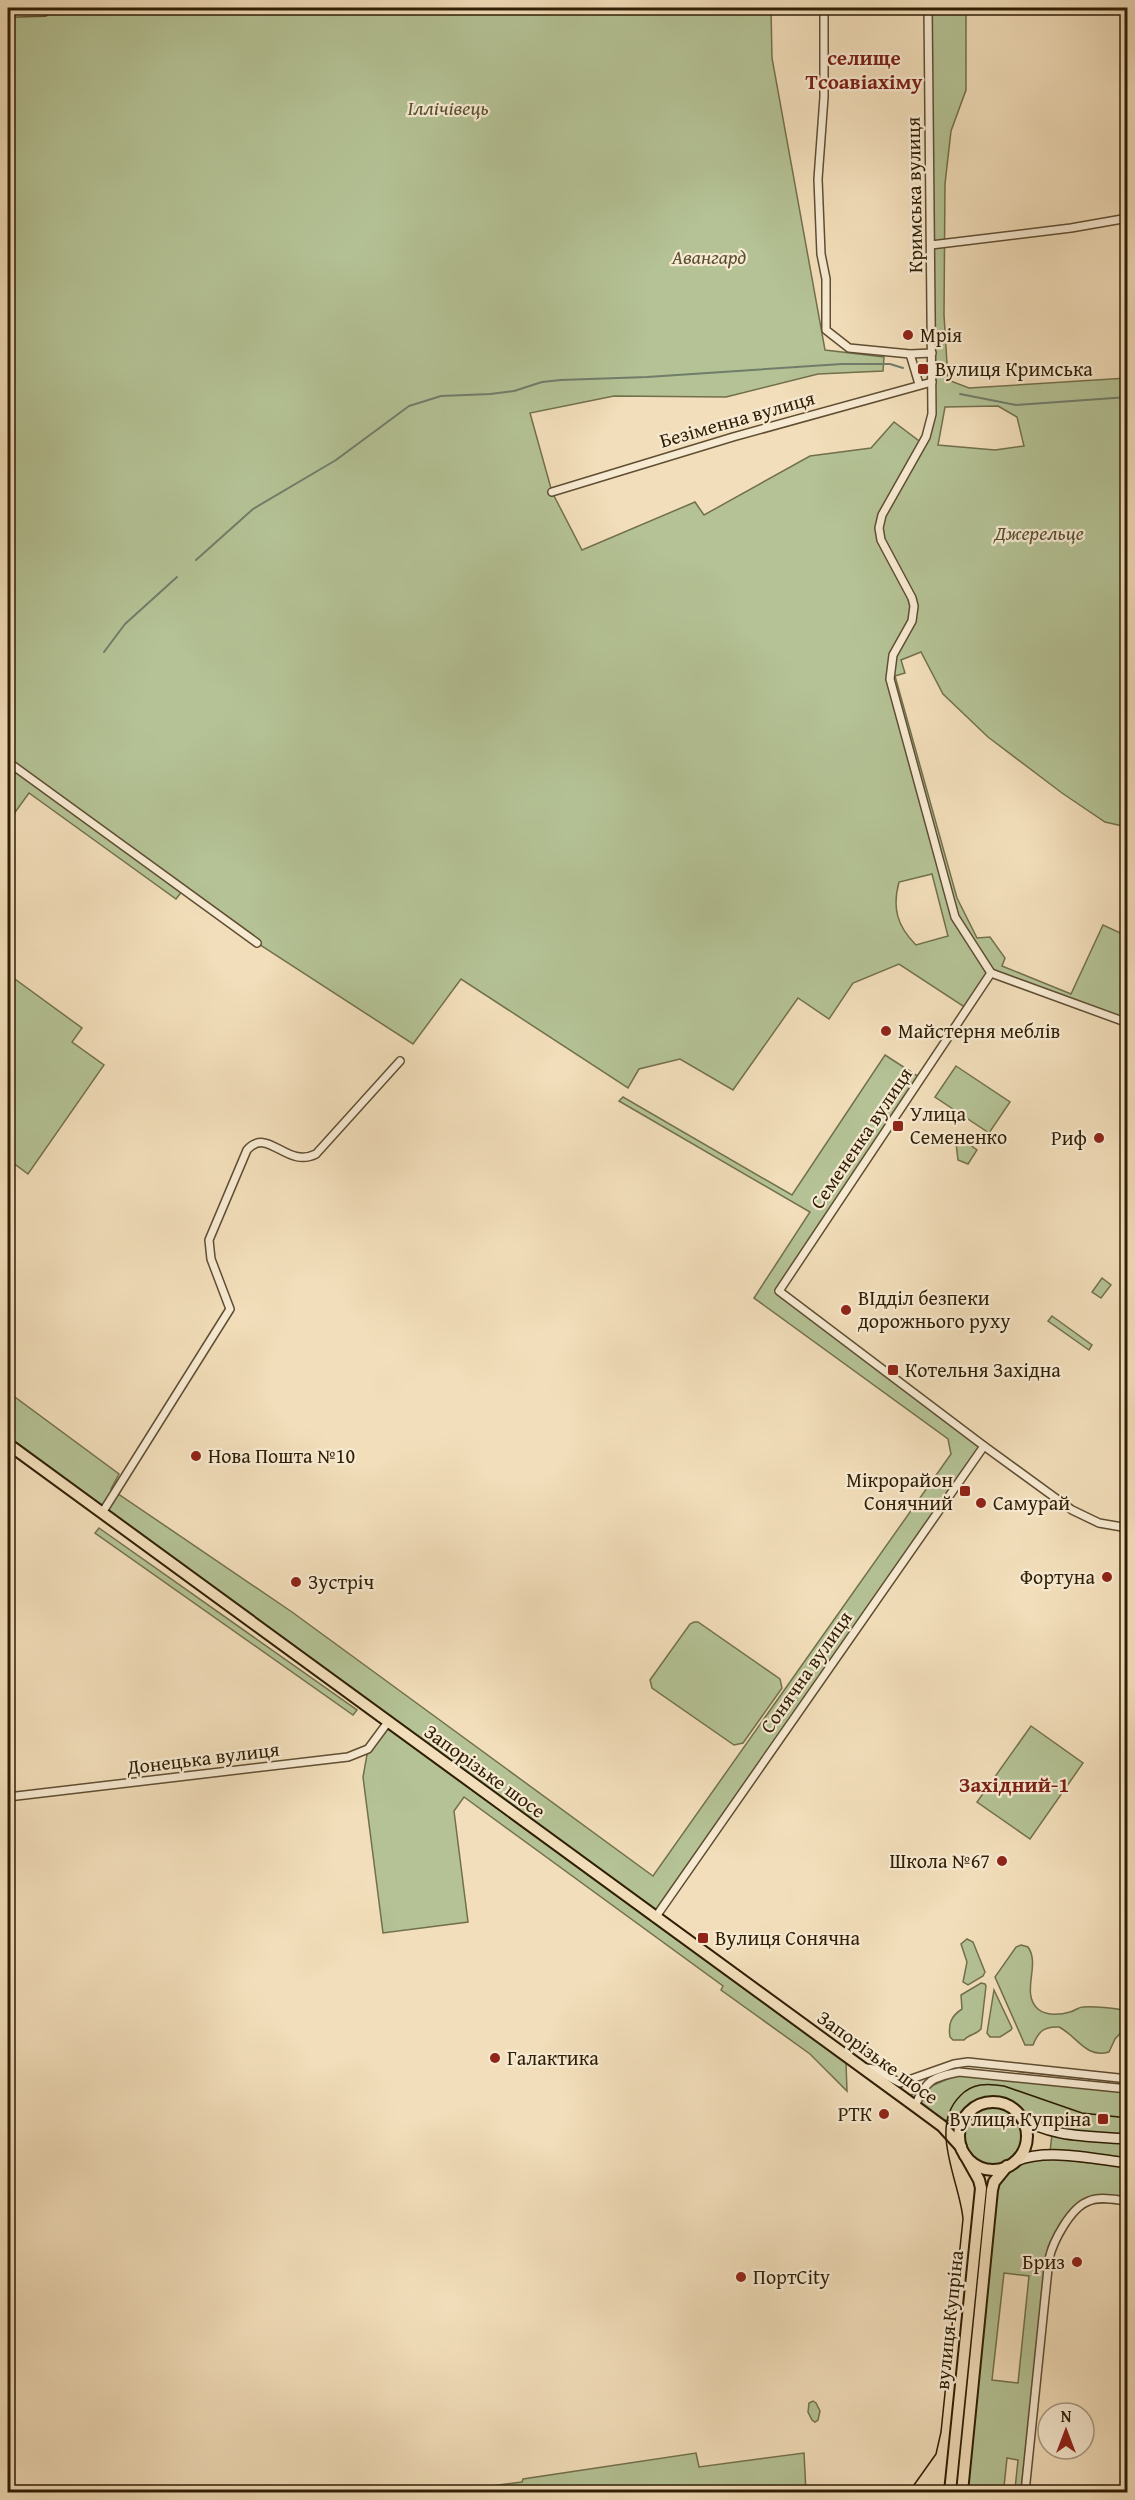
<svg xmlns="http://www.w3.org/2000/svg" width="1135" height="2500" viewBox="0 0 1135 2500" font-family="'Gentium Book Plus',serif">
  <rect width="100%" height="100%" fill="#f2deba"/>
  <filter id="stains"><feTurbulence type="fractalNoise" baseFrequency=".00333" numOctaves="4"/><feColorMatrix values="0 0 0 0 .2 0 0 0 0 .09 0 0 0 0 .02 0 0 0 .5 -.17"/></filter>
  <radialGradient id="worn" r=".72"><stop offset=".6" stop-color="#630" stop-opacity="0"/><stop offset="1" stop-color="#630" stop-opacity=".3"/></radialGradient>
  <g fill="#b4c295" stroke="#72704c" stroke-width="1.5" fill-rule="evenodd">
    <path d="M8,8H771L772,58L825,350L884,357L883,371L818,374L726,397L614,396L530,413L552,492L582,550L695,502L704,515L810,456L871,448L894,422L922,443L929,429L928,8H966V90L951,131L945,184L944,315L948,380L969,388L1127,378V827L1105,822L1062,793L988,737L943,694L921,652L901,660L905,673L895,676L957,898L977,938L990,937L1005,958L1002,966L1071,994L1103,925L1127,936V1023L991,973L966,1008L899,964L853,983L829,1019L798,998L733,1090L680,1059L639,1069L628,1088L461,979L413,1044L257,943L183,890L176,899L29,793L8,822ZM998,406L1017,417L1024,446L995,450L938,445L945,407ZM932,874L948,936L916,945C897,926 892,908 899,882Z"/>
    <polygon points="8,974 82,1028 72,1042 104,1065 28,1174 8,1159"/>
    <polygon points="885,1055 919,1077 775,1292 980,1447 654,1912 8,1440 8,1392 119,1474 111,1489 292,1612 653,1876 951,1454 948,1439 754,1298 810,1212 619,1101 623,1097 792,1195"/>
    <polygon points="956,1066 1010,1102 989,1133 935,1097"/>
    <polygon points="955,1134 977,1150 968,1164 958,1160"/>
    <polygon points="1102,1278 1111,1285 1101,1298 1092,1292"/>
    <polygon points="1052,1316 1092,1345 1089,1350 1048,1321"/>
    <polygon points="99,1528 357,1710 353,1715 95,1533"/>
    <polygon points="694,1622 698,1622 780,1679 782,1688 743,1743 734,1745 652,1688 650,1680 690,1624"/>
    <polygon points="384,1726 846,2063 847,2091 810,2054 721,1990 723,1986 464,1797 454,1811 468,1922 383,1933 363,1777 368,1749"/>
    <polygon points="1031,1726 1083,1763 1030,1839 977,1802"/>
    <polygon points="967,1939 973,1942 985,1972 983,1976 968,1985 963,1982 967,1962 961,1944"/>
    <path d="M1021,1945L1028,1947C1041,1965 1020,1993 1038,2009C1046,2016 1060,2015 1070,2012C1075,2011 1078,2007 1083,2007C1091,2006 1118,2008 1125,2011V2028L1115,2039L1109,2052C1086,2059 1077,2036 1059,2027C1044,2026 1038,2032 1033,2045H1025L995,1977L1016,1947Z"/>
    <path d="M981,1983L985,1984L986,1986L981,2029C976,2035 969,2034 964,2040H953L950,2037C948,2024 951,2016 962,2009L961,1995Z"/>
    <polygon points="994,1990 1012,2028 1011,2030 1000,2037 990,2037 987,2033"/>
    <path d="M964,2072L1127,2092V2136C1105,2133 1069,2134 1049,2127C1023,2118 1005,2086 975,2102C966,2107 962,2115 954,2121L942,2120L908,2096Z"/>
    <circle cx="993" cy="2136" r="29"/>
    <polygon points="1052,2134 1127,2142 1126,2160 1050,2152"/>
    <path d="M1047,2158L1127,2167V2199C1117,2198 1105,2195 1094,2196C1073,2198 1056,2230 1048,2247L1021,2492H966L996,2191C1003,2168 1025,2159 1047,2158ZM1004,2273L1029,2276L1018,2383L992,2380ZM1007,2458L1018,2460L1015,2489L1004,2487Z"/>
    <polygon points="983,2190 989,2191 959,2492 953,2492"/>
    <polygon points="813,2401 816,2403 820,2411 818,2420 815,2422 812,2420 808,2412 809,2403"/>
    <polygon points="696,2453 699,2467 804,2453 806,2492 443,2492 522,2482 523,2479"/>
  </g>
  <g fill="none" stroke-linecap="round" stroke-linejoin="round">
    <g stroke="#707d6b" stroke-width="2">
      <polyline points="960,394 1016,405 1128,397"/>
      <polyline points="196,560 253,509 336,460 409,406 441,396 490,394 514,391 542,382 561,380 647,377 842,364 890,364 903,368"/>
      <polyline points="104,652 125,624 177,577"/>
    </g>
    <defs>
      <g id="minor">
        <polyline points="824,8 824,97 818,179 821,254 826,279 826,330 849,348 910,354 932,353"/>
        <polyline points="928,8 932,414 926,437 882,515 879,528 881,540 912,598 914,606 912,621 893,655 890,679 955,917 991,973"/>
        <polyline points="8,13 45,12 49,8"/>
        <polyline points="931,245 1071,228 1128,218"/>
        <polyline points="910,354 919,384"/>
        <polyline points="552,492 733,437 932,382"/>
        <polyline points="8,762 257,943"/>
        <polyline points="991,973 779,1291 984,1446 1072,1510 1099,1523 1128,1528"/>
        <polyline points="991,973 1128,1023"/>
        <path d="M102,1513L230,1309L211,1259L209,1240L247,1150C268,1126 286,1169 316,1154L400,1061"/>
        <polyline points="8,1797 348,1757 368,1749 388,1722"/>
        <polyline points="655,1918 984,1446"/>
        <polyline points="866,2068 874,2069 900,2083 954,2064 968,2062 1128,2079"/>
        <path d="M915,2106C926,2080 932,2077 959,2072L1128,2089"/>
        <path d="M1025,2492L1049,2259C1053,2241 1071,2207 1089,2201C1100,2196 1116,2200 1128,2201"/>
      </g>
      <g id="secondary">
        <path d="M1021,2117C1049,2138 1094,2136 1128,2139"/>
        <path d="M1016,2161C1047,2148 1094,2159 1128,2163"/>
      </g>
      <g id="primary">
        <polyline points="8,1444 919,2109 942,2126 961,2147"/>
        <circle cx="993" cy="2136" r="34"/>
        <polyline points="950,2492 981,2188 979,2180 965,2155"/>
        <polyline points="962,2492 992,2190 994,2182 1007,2166"/>
      </g>
    </defs>
    <use href="#minor" stroke="#604e32" stroke-width="10"/>
    <use href="#secondary" stroke="#2f1e04" stroke-width="12"/>
    <use href="#primary" stroke="#2f1e04" stroke-width="14"/>
    <use href="#minor" stroke="#f7ead2" stroke-width="7"/>
    <use href="#secondary" stroke="#f7ead2" stroke-width="9"/>
    <use href="#primary" stroke="#f2deba" stroke-width="10"/>
    <path stroke="#2f1e04" stroke-width="1.5" d="M909,2492L936,2454L941,2432L963,2219C960,2182 928,2128 960,2096C972,2083 987,2083 1004,2086L1082,2113L1128,2118"/>
  </g>
  <g fill="#8f2418" stroke="#f7ead2" stroke-width="2">
    <circle cx="908" cy="335" r="6"/>
    <rect x="917" y="363" width="12" height="12" rx="3"/>
    <circle cx="886" cy="1031" r="6"/>
    <rect x="892" y="1120" width="12" height="12" rx="3"/>
    <circle cx="1099" cy="1138" r="6"/>
    <circle cx="846" cy="1310" r="6"/>
    <rect x="887" y="1364" width="12" height="12" rx="3"/>
    <circle cx="196" cy="1456" r="6"/>
    <rect x="959" y="1485" width="12" height="12" rx="3"/>
    <circle cx="981" cy="1503" r="6"/>
    <circle cx="1107" cy="1577" r="6"/>
    <circle cx="296" cy="1582" r="6"/>
    <circle cx="1002" cy="1861" r="6"/>
    <rect x="697" y="1932" width="12" height="12" rx="3"/>
    <circle cx="495" cy="2058" r="6"/>
    <circle cx="884" cy="2114" r="6"/>
    <rect x="1097" y="2113" width="12" height="12" rx="3"/>
    <circle cx="1077" cy="2262" r="6"/>
    <circle cx="741" cy="2277" r="6"/>
  </g>
  <g text-anchor="middle" stroke-width="4.5" stroke-linejoin="round" paint-order="stroke">
    <g font-size="20" font-style="italic" fill="#574f30" stroke="#f7ead2">
      <text x="448" y="115">Іллічівець</text>
      <text x="709" y="264">Авангард</text>
      <text x="1039" y="540">Джерельце</text>
    </g>
    <g font-size="20" fill="#2f1e04" stroke="#f7ead2">
      <text transform="translate(914 195) rotate(-91)" y="7">Кримська вулиця</text>
      <text transform="translate(737 419) rotate(-16)" y="7">Безіменна вулиця</text>
      <text transform="translate(861 1138) rotate(-56)" y="7">Семененка вулиця</text>
      <text transform="translate(806 1672) rotate(-55)" y="7">Сонячна вулиця</text>
      <text transform="translate(203 1758) rotate(-7)" y="7">Донецька вулиця</text>
      <text transform="translate(485 1771) rotate(36)" y="7">Запорізьке шосе</text>
      <text transform="translate(878 2057) rotate(36)" y="7">Запорізьке шосе</text>
      <text transform="translate(949 2320) rotate(-84)" y="7">вулиця Купріна</text>
    </g>
    <g font-size="20" fill="#2f1e04" stroke="#f7ead2" text-anchor="start">
      <text x="920" y="342">Мрія</text>
      <text x="935" y="376">Вулиця Кримська</text>
      <text x="898" y="1038">Майстерня меблів</text>
      <text x="910" y="1121">Улица<tspan x="910" dy="23">Семененко</tspan></text>
      <text x="1087" y="1145" text-anchor="end">Риф</text>
      <text x="858" y="1305">ВІдділ безпеки<tspan x="858" dy="23">дорожнього руху</tspan></text>
      <text x="905" y="1377">Котельня Західна</text>
      <text x="208" y="1463">Нова Пошта №10</text>
      <text x="953" y="1487" text-anchor="end">Мікрорайон<tspan x="953" dy="23">Сонячний</tspan></text>
      <text x="993" y="1510">Самурай</text>
      <text x="1095" y="1584" text-anchor="end">Фортуна</text>
      <text x="308" y="1589">Зустріч</text>
      <text x="990" y="1868" text-anchor="end">Школа №67</text>
      <text x="715" y="1945">Вулиця Сонячна</text>
      <text x="507" y="2065">Галактика</text>
      <text x="872" y="2121" text-anchor="end">РТК</text>
      <text x="1091" y="2126" text-anchor="end">Вулиця Купріна</text>
      <text x="1065" y="2269" text-anchor="end">Бриз</text>
      <text x="753" y="2284">ПортCity</text>
    </g>
    <g font-size="21" font-weight="bold" fill="#7a1f14" stroke="#f7ead2">
      <text x="864" y="65">селище<tspan x="864" dy="24">Тсоавiахiму</tspan></text>
      <text x="1014" y="1792">Західний-1</text>
    </g>
  </g>
  <rect width="1135" height="2500" fill="none" stroke="#f2deba" stroke-width="30"/>
  <rect x="9" y="9" width="1117" height="2482" fill="none" stroke="#2f1e04" stroke-width="3"/>
  <rect x="15" y="15" width="1105" height="2470" fill="none" stroke="#2f1e04" stroke-width="1.5"/>
  <g transform="translate(1066 2431)"><circle r="28" fill="#f7ead2" stroke="#a79880" stroke-width="1.5"/>
  <path d="M0-4.5L10 22L0 15L-10 22Z" fill="#8f2418"/>
  <text y="-9" font-size="16" font-weight="bold" text-anchor="middle" fill="#2f1e04">N</text>
  </g>
  <rect width="100%" height="100%" filter="url(#stains)"/>
  <rect width="100%" height="100%" fill="url(#worn)"/>
</svg>
